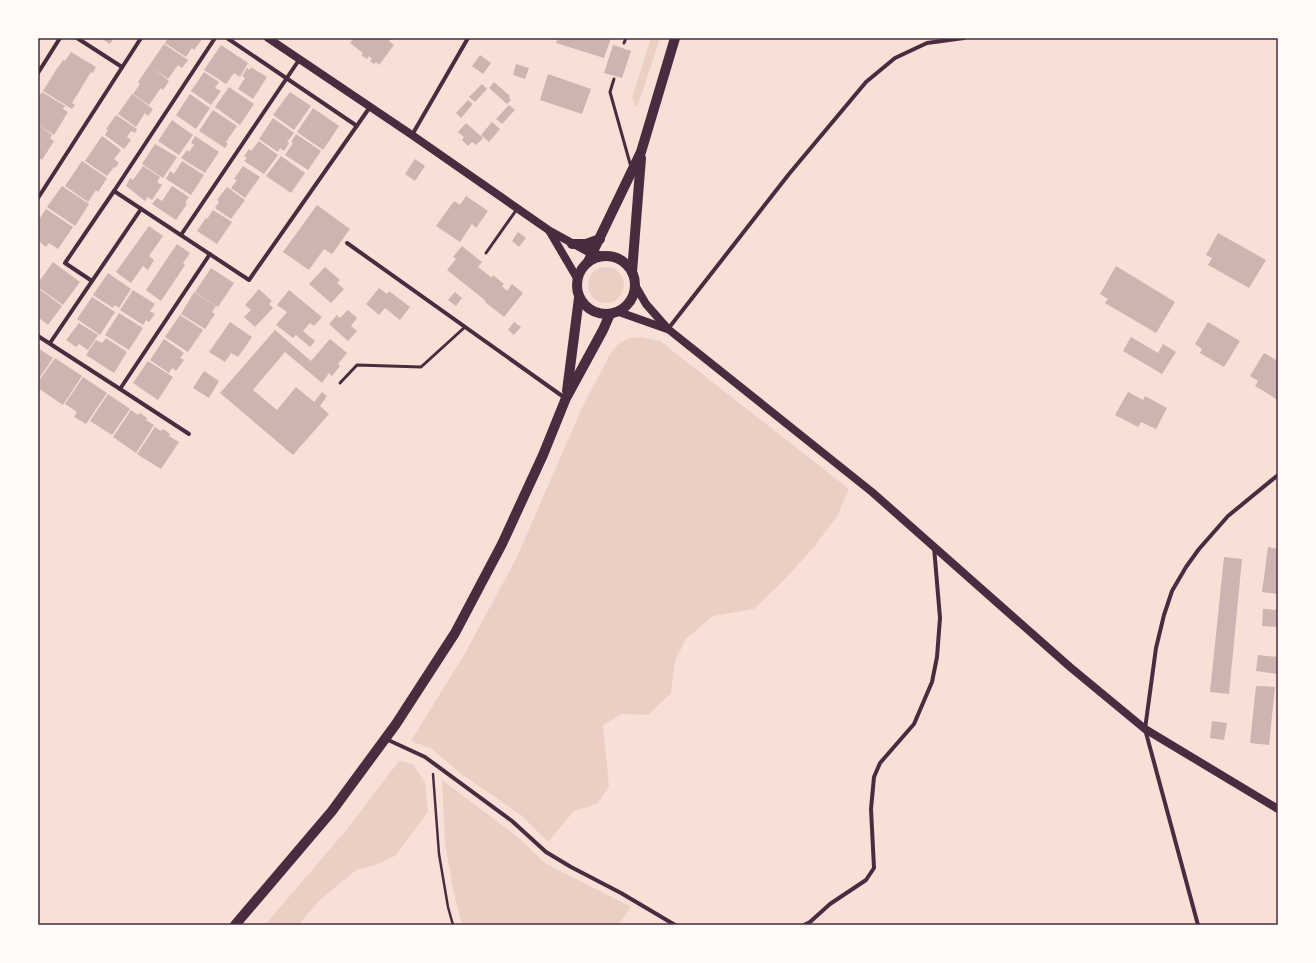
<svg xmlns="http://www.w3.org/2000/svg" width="1316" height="963" viewBox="0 0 1316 963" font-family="Lato,sans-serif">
  <rect width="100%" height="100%" fill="#f7e1d7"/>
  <g fill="#ebcfc5">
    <polygon points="651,38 660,38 638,105 636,106 632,98"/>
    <circle cx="606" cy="285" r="18"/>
    <polygon points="642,337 660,341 849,489 837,516 814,547 784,580 754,609 713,616 686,639 675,661 671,693 648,715 622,714 603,725 609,786 598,803 573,812 548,842 521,815 460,773 432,749 411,741 464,655 516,559 582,408 609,356 617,345 629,338"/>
    <polygon points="399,761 413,764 425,782 428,812 395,856 376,865 356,870 320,900 298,925 265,925 348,828"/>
    <polygon points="442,780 518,837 545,863 631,907 618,925 462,925 453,889 445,843"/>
  </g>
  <g fill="#ccb4b1">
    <polygon points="100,38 114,38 110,44"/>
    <polygon points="168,38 203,38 194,50 192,48 186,57 165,43"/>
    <polygon points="354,38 391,38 389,41 394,45 379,65 376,62 374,64 370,61 372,59 369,56 367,59 361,55 363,53 350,43"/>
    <polygon points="558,38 611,38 604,58 556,43"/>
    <polygon points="164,44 188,60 182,68 178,65 168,79 153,68 169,81 163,90 161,88 149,105 133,94 140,84 138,82"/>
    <polygon points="221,45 248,63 240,77 234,73 226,84 204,70"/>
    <polygon points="613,45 631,51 622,78 604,73"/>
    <polygon points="71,52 96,67 93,73 91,72 72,103 75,105 72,109 43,91 56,70 80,85 56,70 63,60 65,61"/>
    <polygon points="480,55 491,63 483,74 472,66"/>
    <polygon points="516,64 529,68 525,79 513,75"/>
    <polygon points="251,67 267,77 253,99 238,89 245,78 242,76 247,68 250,70"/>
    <polygon points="204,72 219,82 215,88 221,91 211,105 191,91"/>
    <polygon points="548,74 591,89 582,114 540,100"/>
    <polygon points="494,82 510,96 509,98 511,100 507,104 489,88"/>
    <polygon points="482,84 487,89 475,102 469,97"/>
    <polygon points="229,87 254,104 240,125 215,107"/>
    <polygon points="42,92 65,106 63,109 68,112 54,135 38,125 38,98"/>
    <polygon points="290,92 311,106 294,130 273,115"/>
    <polygon points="132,94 153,109 148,116 145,113 136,127 118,114"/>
    <polygon points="190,94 210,108 196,129 176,115"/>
    <polygon points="468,100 473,104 461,118 456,113"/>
    <polygon points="509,105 515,110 502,124 496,119"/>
    <polygon points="313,108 339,126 323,150 297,132"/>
    <polygon points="213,110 237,126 226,142 228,144 225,148 199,131"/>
    <polygon points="116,115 137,129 135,133 131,131 127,137 131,140 124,149 105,135 108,130 106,129"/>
    <polygon points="273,118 294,133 287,142 289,143 284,151 280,148 278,152 259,139"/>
    <polygon points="172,120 193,135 179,155 158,141"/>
    <polygon points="492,122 500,129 489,142 481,135"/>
    <polygon points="466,123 483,138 476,145 472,142 468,146 462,140 464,137 458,132"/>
    <polygon points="38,125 52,135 50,138 54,141 42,160 38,157"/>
    <polygon points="296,134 321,151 308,170 285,155 293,143 291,142"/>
    <polygon points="102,136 121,150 114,159 119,163 115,168 114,167 107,176 85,161"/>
    <polygon points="195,136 219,152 205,173 181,158 187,150 189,152 194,145 191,143"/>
    <polygon points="259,141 278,155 264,174 244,161 247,158 244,156 249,149 251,151"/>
    <polygon points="155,144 177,157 163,178 142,164"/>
    <polygon points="281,156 305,173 291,193 266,176"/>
    <polygon points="415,159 425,166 415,181 405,174"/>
    <polygon points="82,161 107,178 98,192 96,190 88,202 65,186"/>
    <polygon points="182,161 204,175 191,195 166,179 170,171 174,174"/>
    <polygon points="143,166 160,177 157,182 162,185 152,200 148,197 145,201 126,186 130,178 133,180"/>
    <polygon points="243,166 260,177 245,198 231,188 237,180 234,179"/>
    <polygon points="62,186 89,204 75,226 47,207"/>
    <polygon points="172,186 189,197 185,203 187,204 176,220 152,204 157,198 162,201"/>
    <polygon points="227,187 245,200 231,219 215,208 219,202 217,200"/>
    <polygon points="466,196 488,211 476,228 472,224 460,242 436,226 454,201 460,205"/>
    <polygon points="317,205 350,229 332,254 324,249 309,270 283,252"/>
    <polygon points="46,209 73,227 58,249 49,243 46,247 38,241 39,235 38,221"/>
    <polygon points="213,210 232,222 217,244 197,231 206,218 207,219"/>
    <polygon points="149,226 163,236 149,256 154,260 148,270 143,266 131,283 116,272"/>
    <polygon points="518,232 526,238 519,247 512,241"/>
    <polygon points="1218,233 1266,260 1249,288 1208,265 1212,258 1206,255"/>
    <polygon points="177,244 190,253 183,263 185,265 161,301 146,290"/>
    <polygon points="462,246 482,262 478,267 492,278 493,275 504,284 502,286 507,291 512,284 523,293 504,317 485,302 486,301 447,270 456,259 453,257"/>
    <polygon points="53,262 80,282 63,305 38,287 38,277 41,279"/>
    <polygon points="1116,266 1175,302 1156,333 1105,303 1108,299 1100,294"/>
    <polygon points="325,267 340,280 337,283 344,289 331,303 309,284"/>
    <polygon points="211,268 234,283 218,307 195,292"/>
    <polygon points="108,273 131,289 119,308 115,305 113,308 93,295"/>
    <polygon points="38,288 62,306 48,325 38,317"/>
    <polygon points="379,288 387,294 389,291 410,307 400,320 385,308 379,315 366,304"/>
    <polygon points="259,289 272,301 269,304 273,308 255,327 244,317 251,310 245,305"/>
    <polygon points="133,290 155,304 150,311 155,314 149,322 146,320 143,325 120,310"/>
    <polygon points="289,290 322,317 314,326 310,323 303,331 315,341 310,347 296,335 293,338 276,325 287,312 277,305"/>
    <polygon points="194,292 216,306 212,312 215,314 205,329 181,314"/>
    <polygon points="455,292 462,298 456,306 448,300"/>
    <polygon points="92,297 115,312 100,335 77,319"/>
    <polygon points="348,310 357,318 351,326 357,331 348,341 329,324 337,315 340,318"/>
    <polygon points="119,313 143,328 129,350 105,335"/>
    <polygon points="180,315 203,330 188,352 165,337"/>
    <polygon points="230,322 252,337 238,357 231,353 225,362 209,352"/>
    <polygon points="514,322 521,327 514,335 508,330"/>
    <polygon points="1208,322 1240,341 1224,367 1200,353 1202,349 1195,344"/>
    <polygon points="79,323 98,335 88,350 79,344 76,347 66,340"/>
    <polygon points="275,330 311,361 330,339 347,353 338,364 340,366 332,376 329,373 322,383 285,352 253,390 277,410 296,387 314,402 322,392 327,396 320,406 329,414 293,455 220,393"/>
    <polygon points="1131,337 1158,353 1163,344 1176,352 1162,374 1123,351"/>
    <polygon points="106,338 127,352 114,373 86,355 96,340 102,343"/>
    <polygon points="164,339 184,353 180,358 184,360 176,371 172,368 169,373 150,360"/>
    <polygon points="38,348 53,358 38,380"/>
    <polygon points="1264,353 1278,361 1278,400 1255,386 1258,381 1250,376"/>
    <polygon points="55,358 82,376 63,405 38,388 38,382"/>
    <polygon points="148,361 173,377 158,400 133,383"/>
    <polygon points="204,371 219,381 209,398 193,388"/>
    <polygon points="83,377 107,393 86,424 74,417 77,412 65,404"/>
    <polygon points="1128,392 1143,400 1145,396 1167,408 1156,429 1141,422 1138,427 1115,415"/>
    <polygon points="108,394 130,409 112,435 90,421"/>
    <polygon points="131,410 138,415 140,413 147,418 146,420 154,425 136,453 113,437"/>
    <polygon points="155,427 161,431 163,429 170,434 169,436 179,442 161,469 137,454"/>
    <polygon points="1268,547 1278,549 1278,594 1262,592"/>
    <polygon points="1224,557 1242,559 1229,694 1210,692"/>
    <polygon points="1263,609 1278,610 1278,627 1262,626"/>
    <polygon points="1258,655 1278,657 1278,674 1256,671"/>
    <polygon points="1256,686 1275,687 1269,745 1250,743"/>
    <polygon points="1212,721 1227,723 1224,740 1210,738"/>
  </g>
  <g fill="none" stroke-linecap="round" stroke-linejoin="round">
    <polyline stroke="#4a2c40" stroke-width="2.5" points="433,774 439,854 448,907 453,925"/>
    <g stroke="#4a2c40" stroke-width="3">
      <polyline points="624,43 626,38"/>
      <polyline points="614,79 610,92 631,167"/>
      <polyline points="486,253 517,209"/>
      <polyline points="340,383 357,365 421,367 465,327"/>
    </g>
    <g stroke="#4a2c40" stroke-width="4">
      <polyline points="77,38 122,67"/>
      <polyline points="215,38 114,191 249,280 370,107"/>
      <polyline points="227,38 357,126"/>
      <polyline points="38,73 60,38"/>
      <polyline points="412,135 468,38"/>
      <polyline points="38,198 141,38"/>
      <polyline points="181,235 299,60"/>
      <polyline points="347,243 565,398"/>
      <polyline points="92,281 65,263 114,191"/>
      <polyline points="668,329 789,174 866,82 895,58 927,43 964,38"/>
      <polyline points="38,336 120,389 210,254"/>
      <polyline points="50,343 141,209"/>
      <polyline points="120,389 189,434"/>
      <polyline points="386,739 425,757 512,821 546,852 571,867 621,893 675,925"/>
      <polyline points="804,925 810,922 830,904 866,880 874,868 871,809 874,777 880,763 914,724 932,682 937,657 940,618 934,547"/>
      <polyline points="1198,925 1145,729 1156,648 1164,615 1172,591 1186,567 1199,549 1228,516 1278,475"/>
    </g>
    <g stroke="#4a2c40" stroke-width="8">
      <polyline points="268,38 412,135 550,231 592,254 606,256"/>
      <polyline points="550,232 577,278"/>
      <polyline points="635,285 646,304 668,329 872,492 1070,667 1145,729 1278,809"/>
      <polyline points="619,312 667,329"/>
    </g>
    <g stroke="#4a2c40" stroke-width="10">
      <polyline points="572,244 586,244 600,239"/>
      <circle cx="606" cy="285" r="29"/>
      <polyline points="588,262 641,152 675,38"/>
      <polyline points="632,272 641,158"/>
      <polyline points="567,391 579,298"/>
      <polyline points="235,925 332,811 396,724 455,633 502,544 543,455 566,398 603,330 610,314"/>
    </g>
  </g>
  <rect width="1316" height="963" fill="none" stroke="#fffaf5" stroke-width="78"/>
  <rect x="39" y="39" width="1238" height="885" fill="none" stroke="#4a2c40" stroke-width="1.5"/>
</svg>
